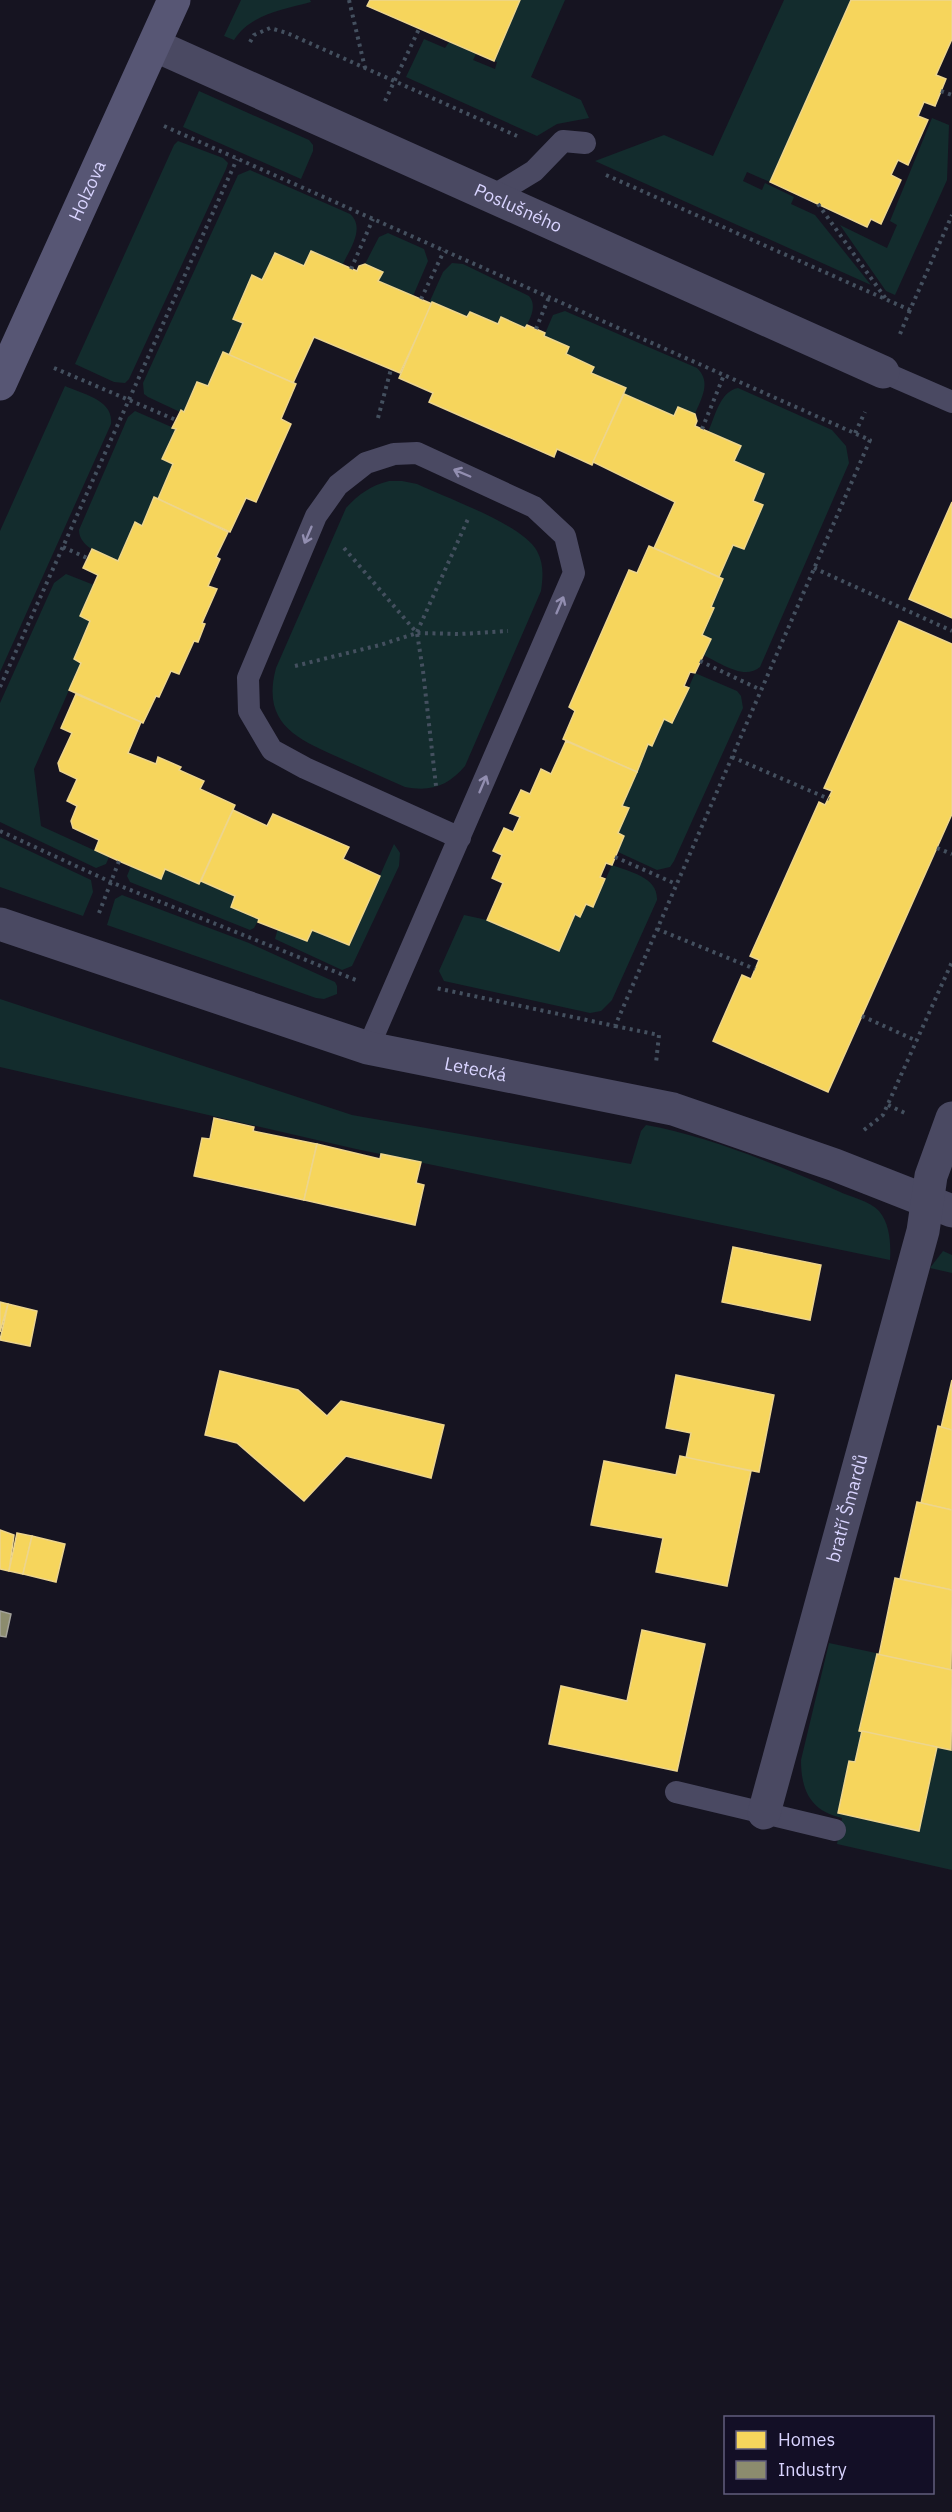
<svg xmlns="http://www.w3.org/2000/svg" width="952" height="2512" viewBox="0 0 952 2512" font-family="'IBM Plex Sans',sans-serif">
  <rect width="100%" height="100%" fill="#161421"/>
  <g fill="#132c2d">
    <path d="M241,0H310L311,2C282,10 251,14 234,40L224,36Z"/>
    <polygon points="520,0 565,0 531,77 581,100 589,118 557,124 537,136 406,77 424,39 445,48 449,42 476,54 473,60 495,69 497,62 494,61"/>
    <polygon points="784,0 851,0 770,182 747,172 743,181 762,190 765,183 794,197 791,204 815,215 871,285 595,161 664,135 713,156"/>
    <polygon points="199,91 309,140 313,145 313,151 301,179 183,127"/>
    <polygon points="932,118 949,125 947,180 895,295 886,291 840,225 887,248 897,225 890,221"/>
    <polygon points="178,141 223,158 228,163 226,169 129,379 125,383 114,382 75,364 174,145"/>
    <path d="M250,170L350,214C366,228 349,250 342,266L311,252L304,266L275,253L262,280L252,275L233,319L243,323L229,355L223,352L208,386L197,382L184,412L181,410L180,412L148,397L144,394L143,383L238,175Z"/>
    <polygon points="388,233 424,249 428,261 413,296 378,281 382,272 365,264 379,237"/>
    <path d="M452,263L463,264L529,296C537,305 531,318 525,328L498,324L470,312L467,317L429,303L443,272Z"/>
    <path d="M565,311L697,368C712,382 701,399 695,414L678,407L674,416L624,394L625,388L591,373L594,367L566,354L569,347L544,336L553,315Z"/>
    <path d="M65,386C83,394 114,400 111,424L0,672V531Z"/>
    <path d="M738,388L832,430L846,446L849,463L760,667C744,681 719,662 703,655L711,639L702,635L714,608L711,607L723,579L719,577L733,545L744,548L763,506L753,501L764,474L734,461L741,446L708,432C715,417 720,391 738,388Z"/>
    <path d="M135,411L176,429L163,459L173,464L158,499L154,497L142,526L135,522L118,561C104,555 79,548 79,530L128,417Z"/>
    <path d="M389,481H402L417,484C446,498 522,524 537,551C544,564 543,577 541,591L465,766C448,786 431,792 405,787C383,777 362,768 340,758C297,739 261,724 276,668L346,508C359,494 370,486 389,481Z"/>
    <polygon points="66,574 94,585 80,615 90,621 74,659 81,663 34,769 41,826 109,857 106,864 96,868 0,822 0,703 54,583"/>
    <polygon points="695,673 737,691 741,696 743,708 674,861 670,867 657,870 618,852 624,836 618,833 628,808 622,806 648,744 653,745 664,719 673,723"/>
    <polygon points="0,837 91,880 93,892 83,916 0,887"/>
    <polygon points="394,844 400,853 399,866 352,966 342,970 275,939 278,928 307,941 312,930 349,945"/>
    <path d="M612,865C630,872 658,877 657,900L612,1000L601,1011L590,1013L444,981L439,971L464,915L487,920L558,951L575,914L580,917L586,904L593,907Z"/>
    <polygon points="131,866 160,879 165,869 199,884 201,881 235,896 231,907 259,919 254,928 250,930 130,882 127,876"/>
    <polygon points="122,895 249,943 335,982 337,986 337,994 324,999 316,998 107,925 115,899"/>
    <path d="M0,999L352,1115L631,1164L641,1131L646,1125C709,1136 779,1166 838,1191C850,1197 870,1201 879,1211C890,1224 891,1244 890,1260L356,1149L0,1067Z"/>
    <polygon points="943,1251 952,1255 952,1273 930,1268"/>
    <path d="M829,1643L951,1669L952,1663V1870L837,1844L842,1818C811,1811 801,1791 801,1760Z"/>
  </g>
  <g fill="#f6d55c" stroke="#edd58d" stroke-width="1.5">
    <polygon points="370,0 520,0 494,61 367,6"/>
    <polygon points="851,0 952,0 952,39 936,75 946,79 935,106 924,102 918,116 928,120 908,165 898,160 891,175 901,180 881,224 871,219 867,227 770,182"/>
    <polygon points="311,251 357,271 359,266 365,264 383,272 378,281 432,304 400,373 314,337 293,383 229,355 243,323 233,319 252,275 262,280 275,253 304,266"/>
    <polygon points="432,302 467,317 470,312 498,324 501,317 525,328 527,325 545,333 544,336 569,347 566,354 594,367 591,373 626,388 592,465 557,449 554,457 429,402 433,393 399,378"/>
    <polygon points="223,352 296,384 281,419 291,424 256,502 246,498 230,532 158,499 173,464 162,459 176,429 172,428 181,410 184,412 197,382 208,386"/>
    <polygon points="624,394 674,416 678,407 695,414 697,421 695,426 741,446 734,461 764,474 753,501 763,505 744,549 733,545 719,577 654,548 675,502 593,462"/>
    <polygon points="154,497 228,532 216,557 220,559 208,586 217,589 202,623 205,624 198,642 194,641 179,674 171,671 159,697 156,696 143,723 69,690 81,663 74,659 90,621 80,616 98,575 83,568 92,549 118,561 135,522 142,526"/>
    <polygon points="952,502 952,618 909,599"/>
    <polygon points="649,546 723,579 711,607 714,608 702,635 711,639 695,673 690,672 684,686 689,688 672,723 664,719 652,746 648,744 637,772 563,739 575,711 569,707 629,570 637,573"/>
    <polygon points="899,621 952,644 952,814 828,1092 713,1041 742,975 751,979 759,960 750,956 819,802 825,805 832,791 824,788"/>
    <polygon points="76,694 141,722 128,753 156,764 158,757 181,767 179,770 204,781 200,789 235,805 199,884 165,869 161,879 119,861 95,850 99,840 73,828 71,821 77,806 67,801 77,779 60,771 58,763 72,733 61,728"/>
    <polygon points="566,741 637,772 622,806 629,808 618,833 624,836 612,865 606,863 600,877 605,879 593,907 586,904 580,917 575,914 559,951 487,920 503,883 492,878 502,855 493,851 504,828 513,832 520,817 510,813 521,790 530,794 541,769 551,774"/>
    <polygon points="233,810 267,826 273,814 349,847 343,859 380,876 349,945 312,930 307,941 258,922 259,919 231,907 235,896 201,881"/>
    <polygon points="214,1118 254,1127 253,1131 317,1144 304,1200 194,1176 202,1138 210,1139"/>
    <polygon points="317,1144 380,1159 381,1154 421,1162 416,1183 424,1185 415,1225 304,1200"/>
    <polygon points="733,1247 821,1265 810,1320 722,1302"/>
    <polygon points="0,1302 8,1304 0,1332"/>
    <polygon points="8,1304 37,1311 30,1346 0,1340"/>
    <polygon points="220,1371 298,1390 327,1416 341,1401 444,1425 431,1478 346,1456 304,1501 237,1443 205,1435"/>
    <polygon points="676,1375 774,1395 759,1472 686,1458 691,1433 666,1428"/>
    <polygon points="952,1380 952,1430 941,1428"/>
    <polygon points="938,1426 952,1430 952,1510 921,1503"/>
    <polygon points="680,1456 751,1471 727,1586 656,1572 663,1538 591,1525 604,1461 676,1475"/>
    <polygon points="917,1502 952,1510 952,1590 900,1579"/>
    <polygon points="0,1530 14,1535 9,1571 0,1569"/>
    <polygon points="17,1533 32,1536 23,1574 9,1571"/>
    <polygon points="32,1536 65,1544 56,1582 23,1574"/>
    <polygon points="895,1578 952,1590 951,1670 879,1655"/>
    <polygon points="642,1630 705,1644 677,1771 549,1744 561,1686 627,1701"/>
    <polygon points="877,1654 952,1670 951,1750 859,1731"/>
    <polygon points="862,1731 937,1747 919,1831 838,1813 849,1761 855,1762"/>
  </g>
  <polygon fill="#8c8c6e" stroke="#a3a29a" stroke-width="1.5" points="0,1611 11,1614 6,1637 0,1636"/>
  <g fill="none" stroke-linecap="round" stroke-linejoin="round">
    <g stroke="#44505f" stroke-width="4" stroke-dasharray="3 4.5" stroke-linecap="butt">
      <polyline points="349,0 365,68"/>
      <polyline points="250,42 254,35 270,28 287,33 517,136"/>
      <polyline points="941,91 952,95"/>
      <polyline points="385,101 419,29"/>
      <polyline points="164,126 870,440 615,1026 436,988"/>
      <polyline points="606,175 910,310 952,215"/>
      <polyline points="818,204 886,299"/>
      <polyline points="351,269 373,219"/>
      <polyline points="421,299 444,251"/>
      <polyline points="536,329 549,297"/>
      <polyline points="900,334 910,310"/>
      <polyline points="54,368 176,420"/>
      <polyline points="378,418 391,369"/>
      <polyline points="702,429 724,375"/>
      <polyline points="855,433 865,412"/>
      <polyline points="63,547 87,558"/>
      <polyline points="344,548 417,633 460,634 508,631"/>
      <polyline points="814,568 952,631"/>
      <polyline points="417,632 468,519"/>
      <polyline points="700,661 761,690"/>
      <polyline points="295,666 380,645 417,633 423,671 436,786"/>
      <polyline points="0,687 237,159"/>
      <polyline points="732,757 829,799"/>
      <polyline points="0,831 113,883 356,980"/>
      <polyline points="937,848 952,854"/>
      <polyline points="615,857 676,884"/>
      <polyline points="99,913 119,861"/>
      <polyline points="657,929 755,969"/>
      <polyline points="862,1016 917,1041"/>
      <polyline points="615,1026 659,1035 656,1063"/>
      <polyline points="888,1105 907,1114"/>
      <polyline points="864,1130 883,1115 952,962"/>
    </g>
    <g stroke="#4a4962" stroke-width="22">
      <polyline points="493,196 534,171 563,141 585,143"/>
      <polyline points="883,372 952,402"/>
      <polyline points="368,1048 574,573 565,536 534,507 417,453 394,454 366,463 338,485 316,516 248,678 249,711 272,750 305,768 460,838"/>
      <polyline points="676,1792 835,1830"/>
    </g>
    <g stroke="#4a4962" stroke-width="33">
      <path id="s1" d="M154,45L883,372"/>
      <path id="s2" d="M0,924L368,1048L673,1109L835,1165L952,1211"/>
      <path id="s3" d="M764,1813L923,1231L931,1176L952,1118"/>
    </g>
    <path stroke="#575674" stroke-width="33" id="s4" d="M0,384L174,0"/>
  </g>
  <defs><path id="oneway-shaft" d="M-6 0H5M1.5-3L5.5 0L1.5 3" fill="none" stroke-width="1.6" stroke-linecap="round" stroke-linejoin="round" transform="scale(1.5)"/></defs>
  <g stroke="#928eb0">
    <use href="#oneway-shaft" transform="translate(462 473) rotate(-157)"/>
    <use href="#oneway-shaft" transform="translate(308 535) rotate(113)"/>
    <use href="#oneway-shaft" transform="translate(560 605) rotate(-67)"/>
    <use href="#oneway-shaft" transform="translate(483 784) rotate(-67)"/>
  </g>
  <g text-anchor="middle" stroke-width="6" stroke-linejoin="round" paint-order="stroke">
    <g font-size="18" fill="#d9d4ff" stroke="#130f26">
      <text dy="6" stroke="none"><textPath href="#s4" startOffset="212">Holzova</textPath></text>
      <text dy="6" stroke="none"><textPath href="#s1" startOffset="399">Poslušného</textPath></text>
      <text dy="6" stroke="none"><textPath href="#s2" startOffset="498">Letecká</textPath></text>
      <text dy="6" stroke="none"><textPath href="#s3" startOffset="316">bratří Šmardů</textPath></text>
    </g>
  </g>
  <rect x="724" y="2416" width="210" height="78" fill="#130f26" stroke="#625e7d" stroke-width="1.5"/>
  <rect x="736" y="2431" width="30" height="18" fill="#f6d55c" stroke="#625e7d" stroke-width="1.5"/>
  <text x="778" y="2446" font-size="18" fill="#d9d4ff">Homes</text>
  <rect x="736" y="2461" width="30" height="18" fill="#8c8c6e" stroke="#625e7d" stroke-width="1.5"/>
  <text x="778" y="2476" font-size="18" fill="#d9d4ff">Industry</text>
</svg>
